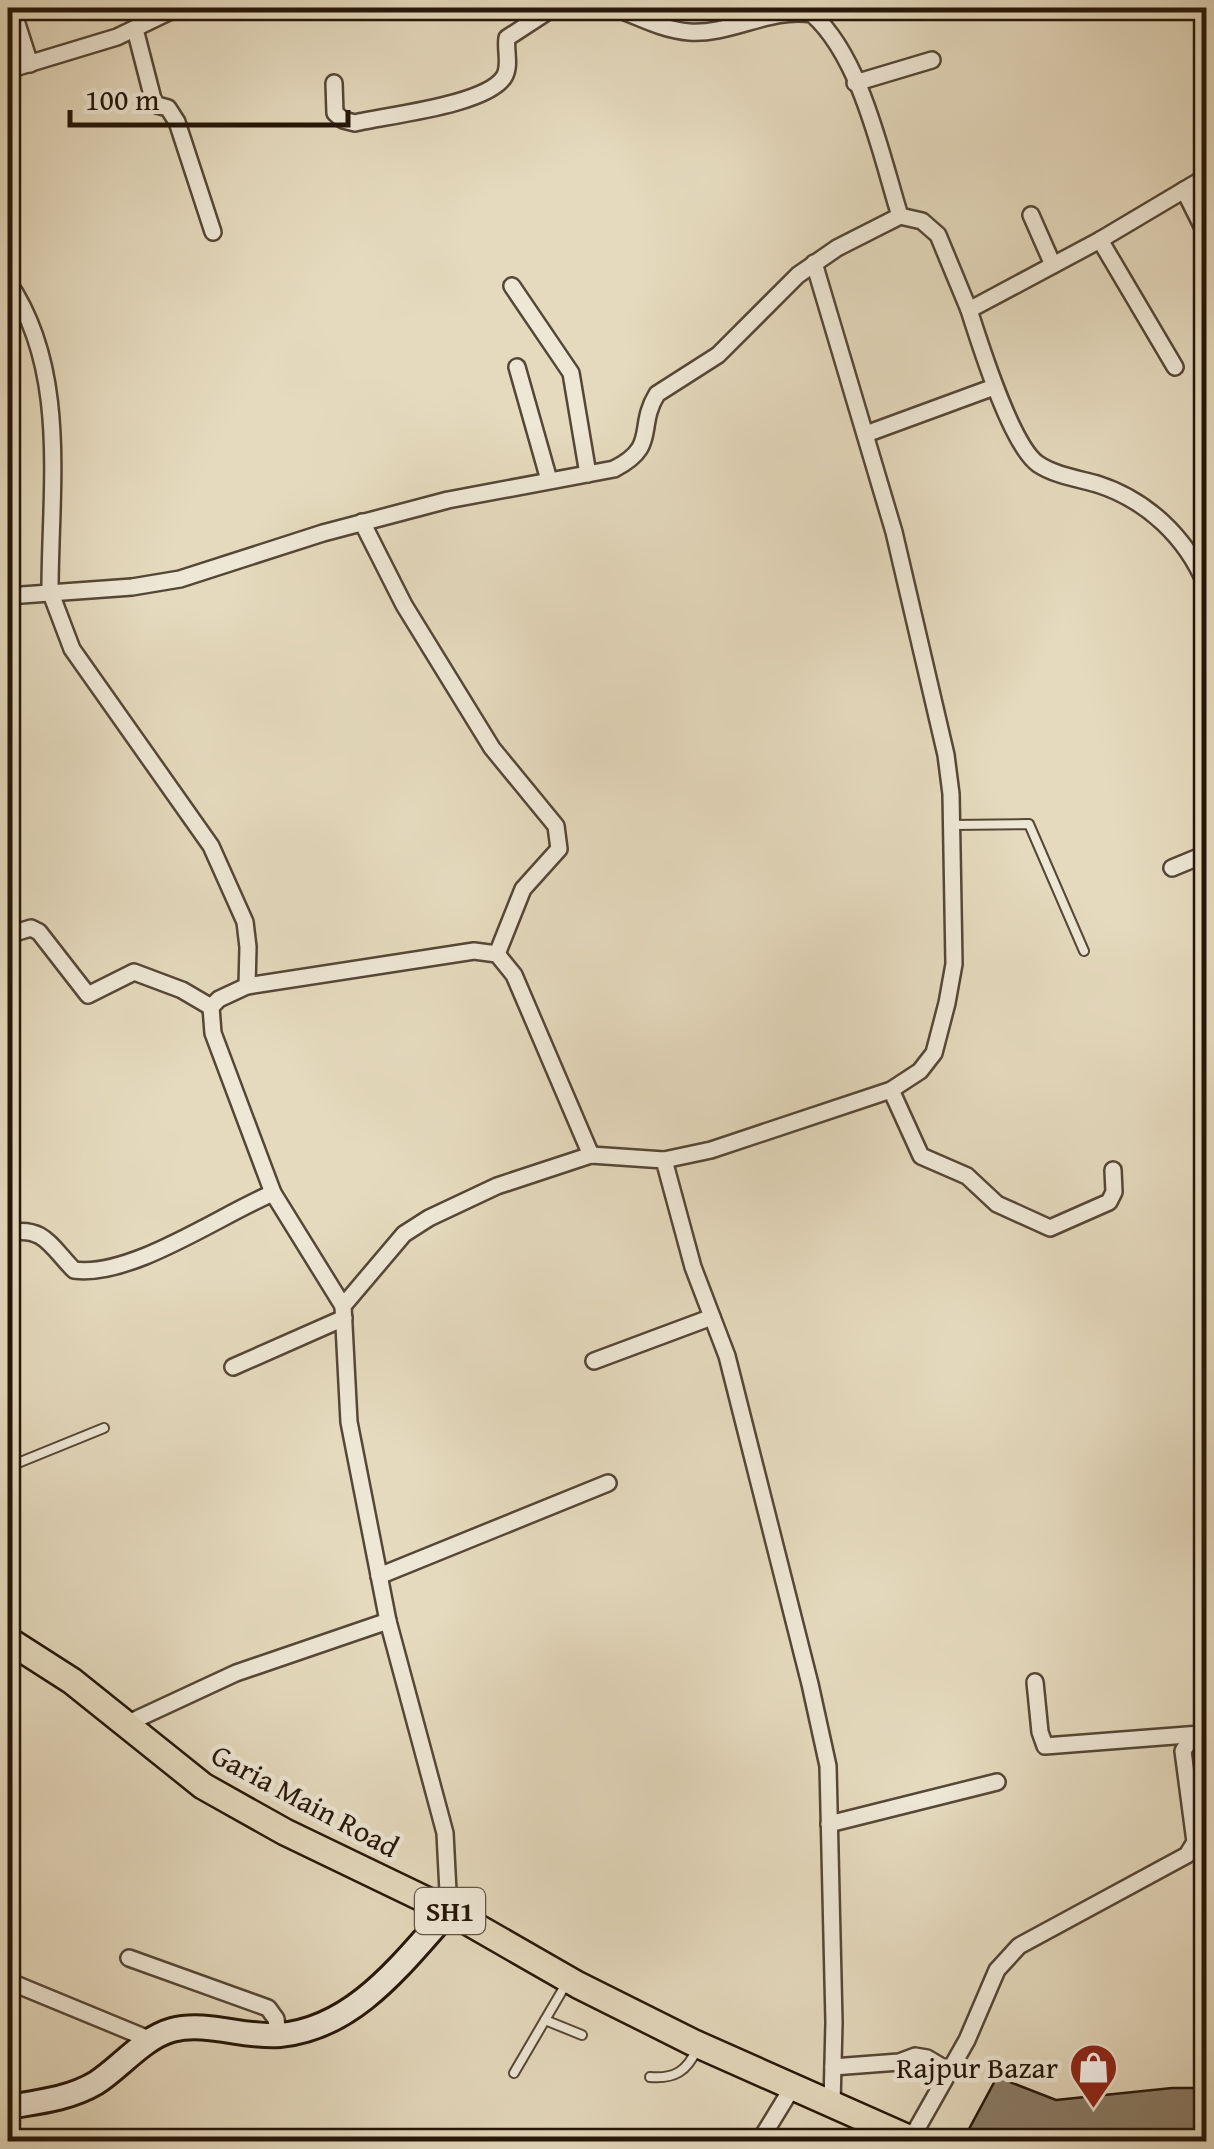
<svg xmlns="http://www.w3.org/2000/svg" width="1214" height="2149" viewBox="0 0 1214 2149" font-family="'Gentium Book Plus',serif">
  <rect width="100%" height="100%" fill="#e5dabe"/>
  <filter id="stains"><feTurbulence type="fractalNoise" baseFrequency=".002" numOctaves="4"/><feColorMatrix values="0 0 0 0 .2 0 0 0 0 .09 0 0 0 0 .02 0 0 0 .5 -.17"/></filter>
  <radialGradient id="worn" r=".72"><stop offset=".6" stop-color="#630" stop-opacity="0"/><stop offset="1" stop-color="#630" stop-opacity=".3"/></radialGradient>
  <polygon fill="#897c67" stroke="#251608" stroke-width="2.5" points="997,2077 1056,2100 1172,2088 1206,2088 1206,2142 962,2142"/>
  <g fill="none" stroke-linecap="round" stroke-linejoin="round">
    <defs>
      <g id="lane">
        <polyline points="952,825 1029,824 1084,951"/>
        <polyline points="8,1467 104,1428"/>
        <polyline points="545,2020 582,2035"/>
        <polyline points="514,2073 566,1984"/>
        <path d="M650,2077C675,2079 687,2071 697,2049"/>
      </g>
      <g id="street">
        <polyline points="12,8 30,64"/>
        <path d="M615,8C639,17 663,30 689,32C731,35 770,7 812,14C861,57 881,155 900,216"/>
        <polyline points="135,29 153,99 157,105 168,108 177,122 213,232"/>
        <polyline points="8,70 117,37 177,8"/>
        <path d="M334,83L335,113L343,120L355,123C389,115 486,105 504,77C511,66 505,50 507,38L553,8"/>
        <polyline points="855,83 932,60"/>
        <polyline points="1184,190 1206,234"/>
        <polyline points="1031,215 1053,265"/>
        <polyline points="1100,240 1175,367"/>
        <path d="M8,282C69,371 50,488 50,591L72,649L211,846L245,922L248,947L247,986"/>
        <polyline points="512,286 571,373 588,474"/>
        <path d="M969,310C980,344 1011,445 1038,464C1054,475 1079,479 1097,484C1147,500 1186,537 1206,585"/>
        <polyline points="517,367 549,480"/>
        <polyline points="866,434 994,387"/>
        <polyline points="362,522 404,605 492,748 556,826 559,849 523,889 497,954"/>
        <path d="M8,596L132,587L180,579L323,533L448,500L614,469C659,446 636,428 657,394L718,355L798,275L837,248L900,216L922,221L938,235L969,310L1100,240L1206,177"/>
        <polyline points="1172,868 1206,854"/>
        <polyline points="8,935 31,928 39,932 88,995 134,972 182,990 211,1007"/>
        <polyline points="891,1090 921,1156 967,1176 997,1204 1050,1228 1109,1202 1114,1192 1113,1170"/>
        <polyline points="664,1160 711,1150 891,1090 920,1071 934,1053 947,1003 954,964 951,794 946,755 894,532 814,263"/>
        <path d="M8,1233C44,1225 51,1247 74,1270C131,1278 220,1215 273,1193"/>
        <polyline points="343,1306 273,1193 213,1033 211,1007 219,999 247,986 474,951 497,954 514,975 591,1155"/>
        <polyline points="594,1361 712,1317"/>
        <polyline points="233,1367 344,1318"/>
        <polyline points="379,1576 608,1483"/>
        <polyline points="1035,1682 1040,1732 1045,1746 1200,1734"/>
        <polyline points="124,1725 236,1673 388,1621"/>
        <polyline points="829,1824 997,1782"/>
        <polyline points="449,1911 445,1833 388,1621 349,1422 343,1306 404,1234 429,1218 497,1186 591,1155 664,1160 693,1267 727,1356 810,1684 828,1766 834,2022 832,2104"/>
        <polyline points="129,1958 268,2008 276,2019 278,2035"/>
        <polyline points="8,1981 151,2040"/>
        <polyline points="833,2067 899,2062 915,2056 927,2058 949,2071"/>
        <polyline points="911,2139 967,2040 997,1970 1019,1946 1187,1855 1195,1842 1183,1751 1191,1738 1206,1731"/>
        <polyline points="759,2142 792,2088"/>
      </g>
      <path id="secondary" d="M8,2107C38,2102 69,2099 96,2083C121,2067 143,2038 172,2030C207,2021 244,2038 280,2035C355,2028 402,1963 449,1911"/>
      <polyline id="primary" points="8,1640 72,1681 203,1786 285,1832 449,1911 578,1985 692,2042 917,2142"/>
    </defs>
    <use href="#lane" stroke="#554736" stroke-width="12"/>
    <use href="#street" stroke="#554736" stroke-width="20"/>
    <use href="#secondary" stroke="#251608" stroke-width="28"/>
    <use href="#primary" stroke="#251608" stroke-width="30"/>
    <use href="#lane" stroke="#eee7d5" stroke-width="8"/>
    <use href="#street" stroke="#eee7d5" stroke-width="15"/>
    <use href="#secondary" stroke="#eee7d5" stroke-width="22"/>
    <use href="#primary" stroke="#e5dabe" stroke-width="25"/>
  </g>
  <defs>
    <symbol id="shop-pin" viewBox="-11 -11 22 30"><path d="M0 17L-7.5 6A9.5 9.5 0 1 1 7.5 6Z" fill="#8f2418" stroke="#eee7d5"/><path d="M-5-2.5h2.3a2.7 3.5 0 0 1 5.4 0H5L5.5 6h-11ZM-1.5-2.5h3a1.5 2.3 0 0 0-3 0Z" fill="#fff"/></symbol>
  </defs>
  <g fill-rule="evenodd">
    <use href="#shop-pin" x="1066" y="2040" width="55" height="75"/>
  </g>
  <g text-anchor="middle" stroke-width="9" stroke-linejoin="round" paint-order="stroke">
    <rect fill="#eee7d5" stroke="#615546" stroke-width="2.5" x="415" y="1888" width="70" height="46" rx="8"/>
    <g font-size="28" font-weight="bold" fill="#251608">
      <text x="450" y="1921">SH1</text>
    </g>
    <g font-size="30" fill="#251608" stroke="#eee7d5">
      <text transform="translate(305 1801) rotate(28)" y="10">Garia Main Road</text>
    </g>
    <g font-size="30" fill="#251608" stroke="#eee7d5" text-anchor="end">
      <text x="1058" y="2078">Rajpur Bazar</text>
    </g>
  </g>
  <rect width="1214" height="2149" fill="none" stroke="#e5dabe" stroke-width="40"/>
  <rect x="10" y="10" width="1194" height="2129" fill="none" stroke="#251608" stroke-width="5"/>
  <rect x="20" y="20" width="1174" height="2109" fill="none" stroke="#251608" stroke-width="2.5"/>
  <path d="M70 110v15h278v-15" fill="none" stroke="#251608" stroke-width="5"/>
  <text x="85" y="110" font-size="30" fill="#251608" stroke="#eee7d5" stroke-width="8" paint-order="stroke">100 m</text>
  <rect width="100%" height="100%" filter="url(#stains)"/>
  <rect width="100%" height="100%" fill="url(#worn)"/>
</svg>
